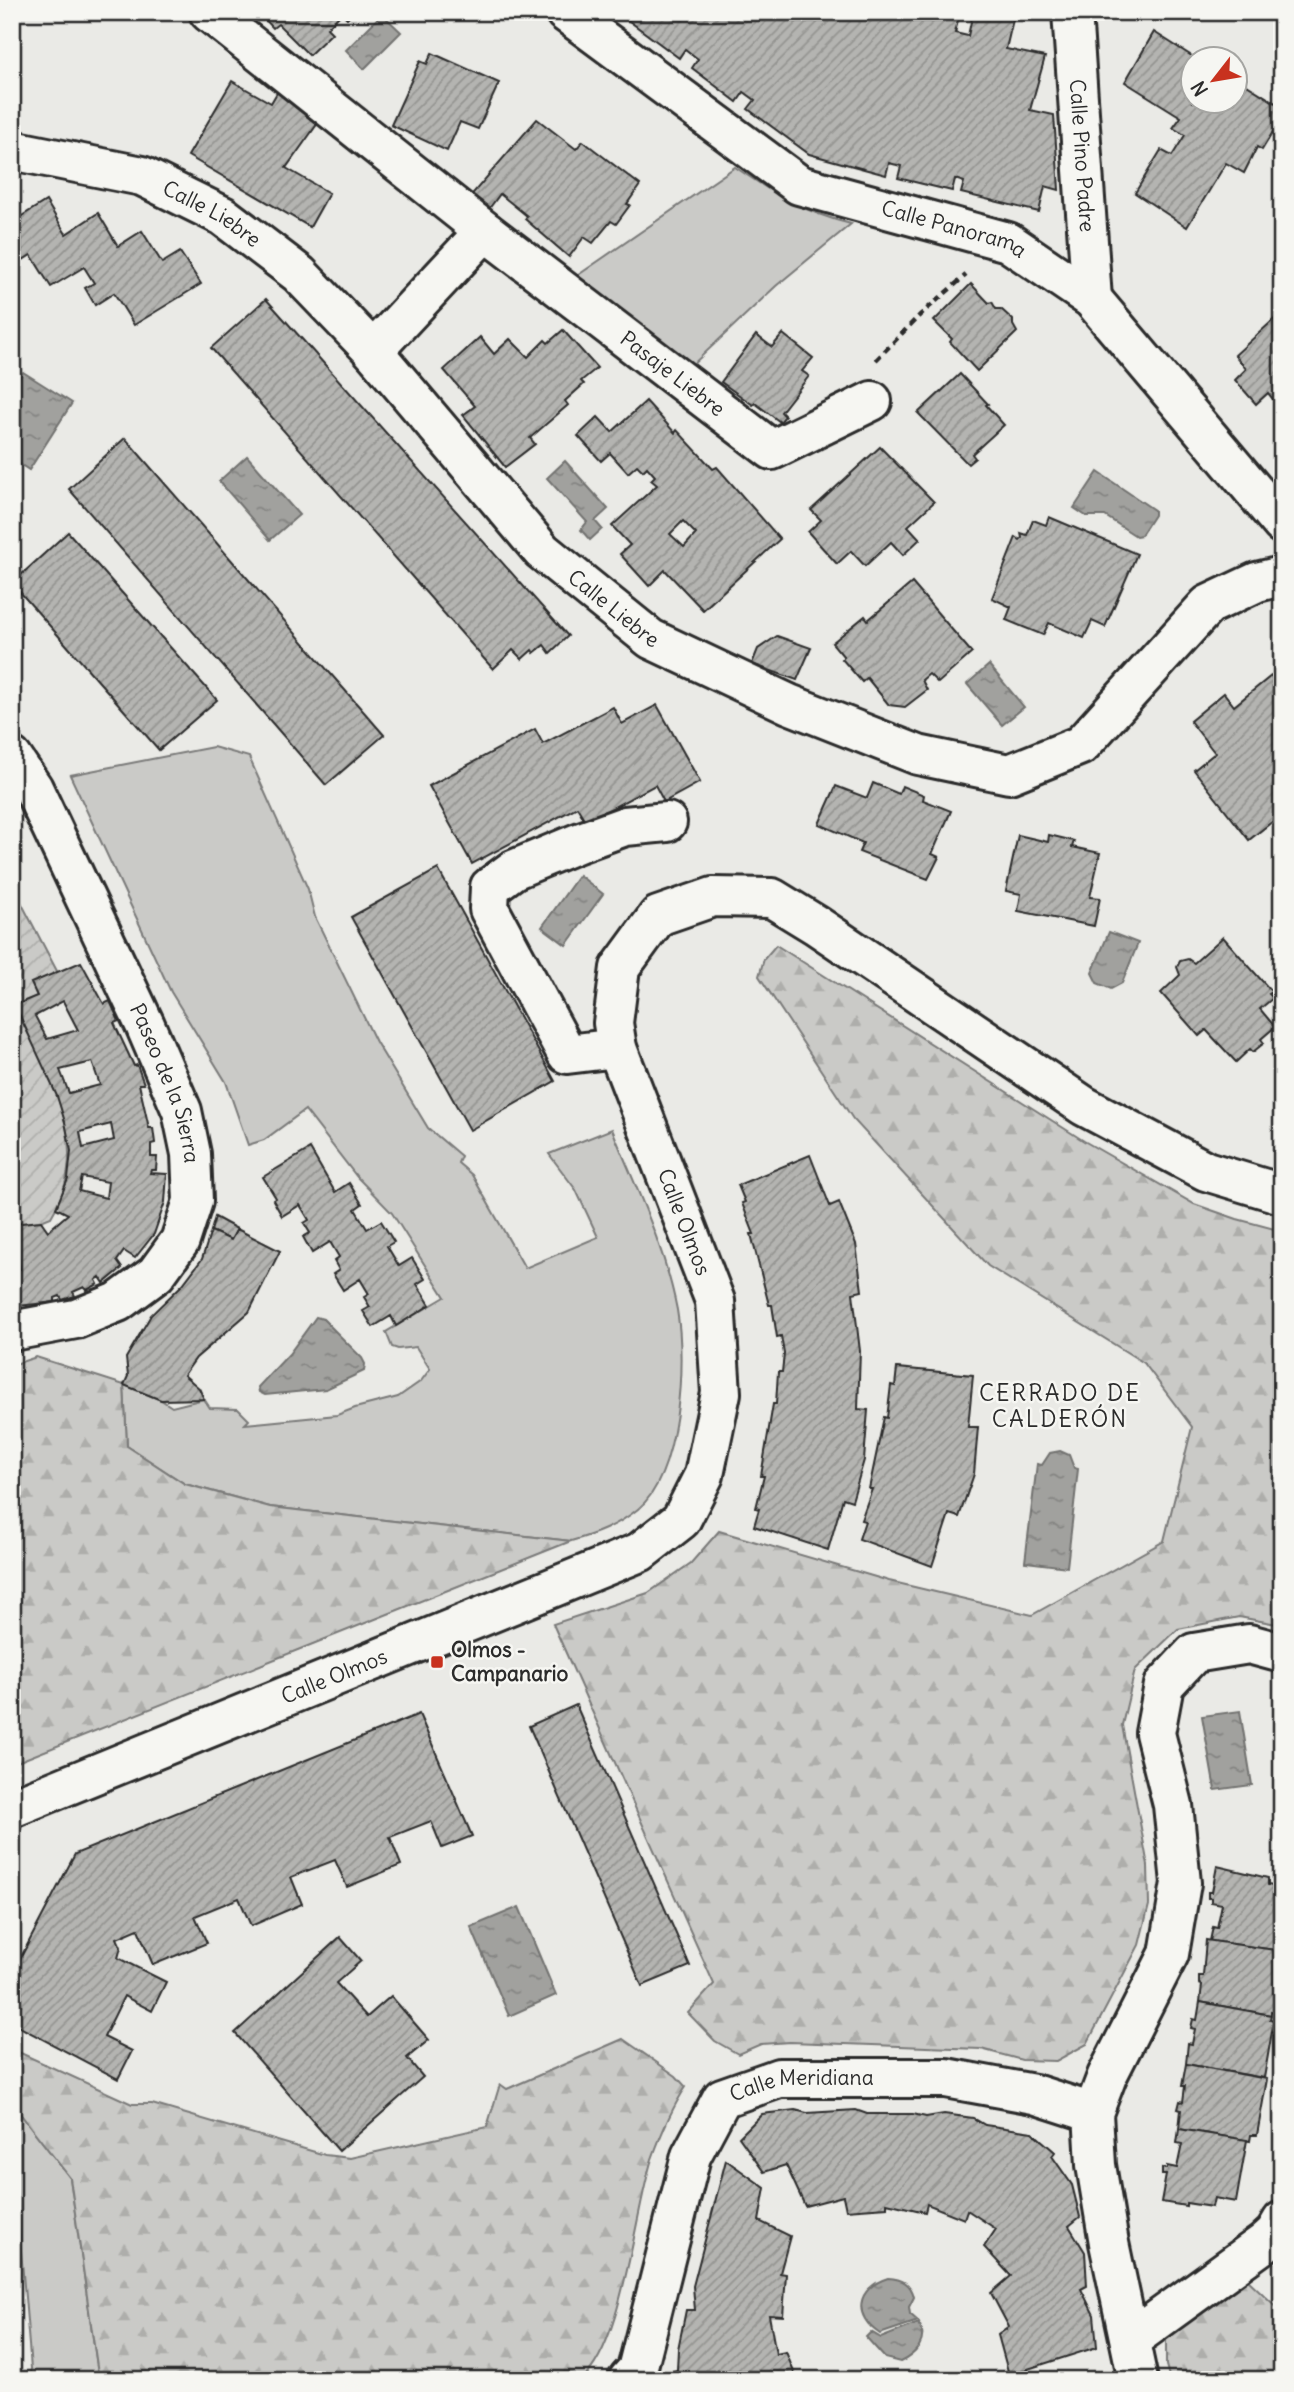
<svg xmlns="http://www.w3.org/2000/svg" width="1294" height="2392" viewBox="0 0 1294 2392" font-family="Delius,sans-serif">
  <defs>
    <pattern id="forest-firs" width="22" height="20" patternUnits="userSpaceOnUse" patternTransform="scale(1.75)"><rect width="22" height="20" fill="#cacac7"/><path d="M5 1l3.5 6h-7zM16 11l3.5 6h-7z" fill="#aeaeab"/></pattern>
    <pattern id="garden-furrows" width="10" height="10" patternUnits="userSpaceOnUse" patternTransform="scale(1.75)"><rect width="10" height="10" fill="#cacac7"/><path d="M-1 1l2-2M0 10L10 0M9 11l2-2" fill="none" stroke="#aeaeab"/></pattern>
    <pattern id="water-ripples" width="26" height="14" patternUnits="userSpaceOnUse" patternTransform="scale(1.75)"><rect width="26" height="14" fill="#a1a19e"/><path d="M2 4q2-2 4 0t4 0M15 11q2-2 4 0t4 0" fill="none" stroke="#838381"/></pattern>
    <pattern id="building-hatch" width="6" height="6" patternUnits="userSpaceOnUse" patternTransform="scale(1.75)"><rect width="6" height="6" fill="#b4b4b1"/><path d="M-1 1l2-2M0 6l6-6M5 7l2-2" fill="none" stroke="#939390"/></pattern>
  </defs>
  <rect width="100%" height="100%" fill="#eaeae6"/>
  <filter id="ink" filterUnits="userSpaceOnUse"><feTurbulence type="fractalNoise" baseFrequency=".0143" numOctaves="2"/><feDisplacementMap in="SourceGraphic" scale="14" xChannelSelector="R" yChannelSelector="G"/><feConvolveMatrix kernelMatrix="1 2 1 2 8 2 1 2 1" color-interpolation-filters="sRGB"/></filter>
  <g filter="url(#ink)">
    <g fill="#cacac7" stroke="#7a7a79" stroke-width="2">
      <path d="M735,167C776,195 803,212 851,224L776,286L688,369L571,280Z"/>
      <path d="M213,747L249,757L308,889L315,917L376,1042L428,1128L461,1156L458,1163L472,1175L525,1268L598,1237L576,1190L549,1154L612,1129C636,1188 665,1247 677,1310C686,1362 680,1474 638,1509C617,1526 596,1534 571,1541L270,1507L185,1484L127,1446L124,1385L161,1400L172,1407L204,1399L210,1408L238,1409L249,1420L245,1424L337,1415L355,1408L398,1397L421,1381L430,1369L416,1347L398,1349L392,1347L386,1332L445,1297L392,1213L357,1177L305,1110L264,1140L248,1145L226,1082L171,992L70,775Z"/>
      <polygon points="12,2103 70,2178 99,2380 32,2380 12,2144"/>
    </g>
    <g fill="url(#forest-firs)" stroke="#7a7a79" stroke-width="2">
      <polygon points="776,945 1084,1141 1194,1204 1237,1219 1282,1231 1282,1625 1239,1617 1178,1629 1135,1670 1122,1725 1148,1866 1149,1905 1139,1945 1087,2044 1056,2061 1022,2060 981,2049 790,2042 761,2044 738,2054 715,2041 688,2013 714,1984 553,1624 648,1593 691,1563 719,1531 889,1581 1032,1615 1164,1541 1192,1427 1144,1363 988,1266 853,1119 759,976 764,959"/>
      <polygon points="36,1357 124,1385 127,1446 185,1484 270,1507 571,1541 12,1764 12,1365"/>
      <path d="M623,2039L676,2076L686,2087C671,2109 661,2134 652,2159C635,2211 622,2348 581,2380H99L70,2178L12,2103V2049L132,2104H152L325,2155L350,2158L487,2127L500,2084L507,2089Z"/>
      <polygon points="1247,2279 1282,2312 1282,2380 1170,2380 1166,2365 1166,2334"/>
    </g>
    <path fill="url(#garden-furrows)" stroke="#7a7a79" stroke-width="2" d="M12,885L58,973L31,983L37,996L15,1005C19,1017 25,1028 31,1039C60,1098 89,1154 51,1217L41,1221L12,1224V1135L19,1125L12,1091Z"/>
    <g fill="url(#water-ripples)" stroke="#727270" stroke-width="2">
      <polygon points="382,14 401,32 364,69 346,50"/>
      <polygon points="23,372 72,403 29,470 12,459 12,388"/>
      <polygon points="247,456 299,515 270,540 219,481"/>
      <polygon points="565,461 608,509 595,521 602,529 590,540 581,530 587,522 547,478"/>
      <polygon points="1098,472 1154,510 1154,515 1141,535 1136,536 1105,516 1086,516 1074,508"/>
      <polygon points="989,665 1024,707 1002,725 967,684"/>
      <polygon points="579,875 603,894 566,945 542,927"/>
      <polygon points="1109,932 1138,943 1122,983 1111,989 1097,983 1092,973"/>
      <polygon points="316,1317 323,1319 362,1358 365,1364 364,1371 326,1389 265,1395 259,1392 258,1387 289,1354"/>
      <polygon points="1060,1451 1069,1455 1074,1468 1078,1469 1067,1567 1025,1562 1037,1464 1042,1465 1050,1453"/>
      <polygon points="1240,1711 1252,1785 1215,1790 1202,1716"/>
      <polygon points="519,1907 556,1995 509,2016 471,1927"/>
      <path d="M888,2278C902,2279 911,2283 914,2297L909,2307L910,2314L918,2321L880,2334C852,2316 856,2288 888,2278Z"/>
      <path d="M919,2323C929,2341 915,2355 900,2362L885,2358L866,2337L871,2332L881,2338Z"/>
    </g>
    <g fill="url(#building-hatch)" stroke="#2b2b2b" stroke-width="2" fill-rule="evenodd">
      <polygon points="258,12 353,12 347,18 342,13 327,28 332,33 309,55 278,24 273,28"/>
      <polygon points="617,12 960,12 955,33 968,36 973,12 1001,12 1014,15 1006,49 1045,57 1030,110 1054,115 1059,190 1045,186 1039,212 961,193 964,182 955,179 952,191 898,178 901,166 889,163 886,175 809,154 748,109 755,100 744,92 737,102 692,68 698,59 685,49 679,58"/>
      <polygon points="1154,32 1198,60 1192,60 1192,102 1234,102 1234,77 1282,107 1282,117 1262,150 1257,147 1244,173 1226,163 1187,227 1135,193 1161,150 1172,156 1185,135 1173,128 1181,117 1125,82"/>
      <polygon points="432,53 499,83 478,129 460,122 447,151 391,125 420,61 427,64"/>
      <polygon points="232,81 271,103 282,84 323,116 286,168 329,193 310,227 188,156"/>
      <polygon points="537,119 576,149 583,141 640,185 627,204 630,205 616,224 611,221 593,243 584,237 569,257 525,219 527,216 500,194 485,214 467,200"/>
      <polygon points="46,201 66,234 98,213 118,246 142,231 162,263 180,252 201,284 134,325 114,293 95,305 85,288 94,283 84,267 51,287 31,255 12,267 12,222"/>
      <polygon points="971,284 989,303 992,302 996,309 1001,309 1013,320 1013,325 1017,332 977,371 950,342 952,339 934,321"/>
      <polygon points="266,299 568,636 550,653 544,645 534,653 532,650 522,659 513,650 493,669 211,348"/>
      <polygon points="1282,312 1282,410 1268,393 1256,404 1235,380 1246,369 1235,355"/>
      <polygon points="563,330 597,368 581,381 584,384 565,401 568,405 530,438 535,444 505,467 463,415 475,406 444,370 480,337 494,354 510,339 528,357 545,340 548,343"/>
      <polygon points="783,334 813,358 802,371 809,376 781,412 785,416 780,422 755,403 753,405 721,382 756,335 772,347"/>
      <polygon points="960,374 988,404 986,405 1004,425 972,454 975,458 968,464 918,413"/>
      <path d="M646,401L675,433L677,430L713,469L717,467L780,539L703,610L665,570L649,586L620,554L630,545L612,526L657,485L651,480L655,476L647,467L643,471L637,465L628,473L610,453L601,461L578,436L598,417L612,432ZM683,521L696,534L684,547L670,534Z"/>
      <polygon points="125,438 384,735 326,785 69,489"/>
      <polygon points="880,447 934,502 908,526 920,539 903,555 891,542 865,566 851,551 837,564 808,532 821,520 811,510"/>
      <polygon points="1049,517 1137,554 1105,627 1092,621 1084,638 1049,623 1043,635 1006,620 1011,607 992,598 1016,537 1020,540 1022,538 1021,533 1027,535 1033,520 1046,525"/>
      <polygon points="68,532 217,700 159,750 12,583"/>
      <polygon points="912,583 972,653 938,683 929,674 922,680 927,690 905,707 889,705 867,678 862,682 842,659 844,657 832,643 865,616 868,620"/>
      <polygon points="777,636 811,648 797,680 752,664 758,649"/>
      <polygon points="1271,676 1282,690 1282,814 1249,840 1194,770 1215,753 1190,721 1224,693 1234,706"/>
      <polygon points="657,705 700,782 664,802 655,785 586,822 577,807 472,864 429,786 535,729 543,744 613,707 622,724"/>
      <polygon points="873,783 899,794 902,786 924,795 923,800 951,811 932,854 939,857 928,879 859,852 863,843 819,824 836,786 867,798"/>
      <polygon points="1018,835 1048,842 1049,835 1074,841 1072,847 1100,853 1090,897 1100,898 1094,926 1018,911 1021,894 1006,891"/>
      <polygon points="438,869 555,1081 470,1130 351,917"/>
      <polygon points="1223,937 1272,992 1269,994 1273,998 1260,1009 1275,1027 1261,1039 1264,1043 1253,1052 1250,1049 1236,1062 1206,1030 1199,1036 1161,993 1180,975 1177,967 1180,961 1188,959 1194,963"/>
      <path d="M81,962L104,1004L110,1001L119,1021L114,1023L134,1066L137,1065L144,1084H139L149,1128H153L155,1143L151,1144V1157H157L156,1170H151L150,1173L167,1174L165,1202L154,1234L135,1258L124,1251L117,1261L122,1268L104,1283L100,1277L96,1280L98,1284L87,1290L84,1287L73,1292L75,1296L62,1300L60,1296L55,1298V1302L18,1306V1301L12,1302V1269H20L16,1236H12V1224L41,1221L48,1231L68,1214L56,1208L68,1179L71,1151L65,1122L57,1096L15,1005L37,996L31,983ZM63,1001L78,1030L47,1039L35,1016ZM92,1062L100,1085L69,1093L60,1070ZM111,1124L114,1140L83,1148L80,1132ZM82,1177L108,1182L106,1198L79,1191Z"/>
      <polygon points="310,1149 335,1192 349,1183 362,1204 355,1209 367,1229 381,1221 394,1242 387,1246 399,1266 412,1258 425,1279 417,1284 430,1305 396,1326 391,1316 373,1327 363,1311 370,1307 364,1297 369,1294 360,1279 343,1290 333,1274 339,1270 334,1261 339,1257 330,1242 312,1253 303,1237 310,1233 304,1223 309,1220 300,1205 282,1216 273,1200 276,1198 263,1177"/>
      <polygon points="810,1155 830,1206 839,1202 856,1244 862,1291 853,1293 860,1351 858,1409 868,1410 864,1460 852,1501 843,1498 828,1550 754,1526 759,1509 756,1508 764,1476 761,1476 773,1404 776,1404 778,1372 782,1372 784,1354 781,1336 777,1337 772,1305 769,1305 751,1234 754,1234 742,1203 745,1202 738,1185"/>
      <polygon points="215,1217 237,1229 231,1240 211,1231"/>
      <polygon points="237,1229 280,1251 249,1312 196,1358 184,1375 199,1388 204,1399 161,1400 124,1385 128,1376 126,1358 151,1315 183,1284 202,1259 211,1231 231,1240"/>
      <polygon points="897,1368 973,1375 968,1427 978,1427 974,1474 959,1517 949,1514 932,1566 859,1539 865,1521 861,1520 872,1489 869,1489 884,1417 887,1418 891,1385 895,1386"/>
      <polygon points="576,1705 690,1966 642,1986 529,1726"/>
      <polygon points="419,1714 472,1836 442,1848 431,1821 390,1837 401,1865 347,1887 335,1860 291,1877 302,1904 251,1926 239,1898 195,1916 207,1943 153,1965 138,1929 117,1938 121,1947 118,1958 166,1982 152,2011 124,1996 104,2037 132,2051 118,2079 12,2023 12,1974 75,1854"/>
      <polygon points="1217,1866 1268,1878 1268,1885 1282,1888 1282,1951 1210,1941 1213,1927 1217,1928 1222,1904 1211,1902 1211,1898 1208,1898 1208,1892 1212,1892"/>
      <polygon points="340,1937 361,1961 336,1983 367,2017 391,1996 429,2040 407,2058 423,2077 339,2151 235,2033"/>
      <polygon points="1206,1940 1282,1951 1282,1980 1276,2012 1271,2011 1271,2015 1200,2002 1202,1985 1199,1984 1199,1976 1203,1976"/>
      <polygon points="1200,2002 1271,2015 1270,2019 1274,2020 1264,2078 1186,2064 1188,2043 1192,2044 1195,2029 1191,2028 1193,2019 1197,2020"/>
      <polygon points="1186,2064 1267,2079 1257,2135 1251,2135 1250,2141 1179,2129 1181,2110 1178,2109 1180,2101 1183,2102 1185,2086 1182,2086"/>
      <polygon points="795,2110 807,2113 856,2110 867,2114 913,2114 926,2117 944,2114 973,2118 985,2125 1032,2132 1055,2152 1052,2156 1072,2185 1080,2217 1069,2226 1085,2252 1087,2286 1081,2289 1094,2315 1097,2347 1009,2375 998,2335 1009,2327 991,2293 1011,2276 984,2247 996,2229 967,2210 964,2219 927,2204 925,2212 887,2203 887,2207 846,2210 843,2196 805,2206 786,2165 764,2172 739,2137 762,2114"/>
      <polygon points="1179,2129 1247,2140 1236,2202 1214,2198 1212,2207 1186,2203 1186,2206 1161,2202 1166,2175 1162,2175 1162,2168 1167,2169 1167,2166 1177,2168 1182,2144 1177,2143"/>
      <polygon points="726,2160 765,2188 759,2221 790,2236 780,2273 786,2274 783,2316 769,2315 776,2354 786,2352 797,2380 668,2380 670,2372 677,2370 678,2349 686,2310 695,2310 693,2286"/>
      <polygon points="12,2316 20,2380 12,2380"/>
    </g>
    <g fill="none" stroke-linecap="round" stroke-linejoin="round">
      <defs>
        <g id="minor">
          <path id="s1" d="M209,12L485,231L772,450L872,401"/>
          <path id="s2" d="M565,12L799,185L1008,242L1092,299L1282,524"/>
          <path id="s3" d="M1072,12L1092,299"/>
          <path id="s4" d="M12,150L142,176L223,216L299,274L373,351L542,551L651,639L789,704L918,755L1009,774L1081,745L1208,605L1257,582L1282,576"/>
          <polyline points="373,351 485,231"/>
          <path id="s5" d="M12,757L33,788L145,1025L182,1111L191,1154L193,1201L180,1241L156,1274L118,1302L76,1319L12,1331"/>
          <polyline points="617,1048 567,1054 489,909 490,887 513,870 578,843 625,826 667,822"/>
          <path id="s6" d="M12,1808L640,1552L681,1520L704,1475L721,1393L715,1301L617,1048L613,1023L620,968L658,916L713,897L772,898L816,925L1084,1106L1206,1171L1282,1194"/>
          <polyline points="1130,2340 1264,2243 1275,2233 1282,2221"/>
          <path id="s7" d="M628,2380L637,2370L691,2156L722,2098L779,2078H946L1034,2094L1093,2113"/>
          <polyline points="1138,2380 1109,2243 1096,2165 1093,2113 1107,2076 1169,1954 1181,1883 1173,1805 1155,1733 1164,1685 1194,1653 1249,1644 1282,1653"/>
        </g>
      </defs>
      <use href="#minor" stroke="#2b2b2b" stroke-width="44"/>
      <polyline stroke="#2b2b2b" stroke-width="4.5" stroke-dasharray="7 5" stroke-linecap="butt" points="876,360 920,315 966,275"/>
      <use href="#minor" stroke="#f6f6f2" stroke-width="38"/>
    </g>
  </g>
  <rect fill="#c8321e" stroke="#f6f6f2" stroke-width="2.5" x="430" y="1655" width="14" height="14" rx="3.5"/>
  <g text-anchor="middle" stroke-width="5" stroke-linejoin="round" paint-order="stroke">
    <g font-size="21" fill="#2b2b2b" stroke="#f6f6f2">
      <text dy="7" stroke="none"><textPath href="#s3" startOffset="144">Calle Pino Padre</textPath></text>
      <text dy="7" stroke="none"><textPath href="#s4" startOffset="212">Calle Liebre</textPath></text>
      <text dy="7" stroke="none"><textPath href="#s2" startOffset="452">Calle Panorama</textPath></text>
      <text dy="7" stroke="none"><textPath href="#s1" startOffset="588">Pasaje Liebre</textPath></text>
      <text dy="7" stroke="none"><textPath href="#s4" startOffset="779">Calle Liebre</textPath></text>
      <text dy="7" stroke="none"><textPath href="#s5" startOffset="362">Paseo de la Sierra</textPath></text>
      <text transform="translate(684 1222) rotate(69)" y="7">Calle Olmos</text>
      <text dy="7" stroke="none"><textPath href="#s6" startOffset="348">Calle Olmos</textPath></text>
      <text dy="7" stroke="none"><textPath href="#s7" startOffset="382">Calle Meridiana</textPath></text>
    </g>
    <g font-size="21" font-weight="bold" fill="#2b2b2b" stroke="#f6f6f2" text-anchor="start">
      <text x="451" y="1657">Olmos -<tspan x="451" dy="24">Campanario</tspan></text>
    </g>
    <g font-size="23" letter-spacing="2" fill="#2b2b2b" stroke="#f6f6f2">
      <text x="1060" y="1401">CERRADO DE<tspan x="1060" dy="26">CALDERÓN</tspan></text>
    </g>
  </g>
  <rect width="1294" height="2392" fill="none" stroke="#f6f6f2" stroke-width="42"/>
  <rect x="21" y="21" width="1252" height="2350" fill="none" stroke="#2b2b2b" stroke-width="2.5" filter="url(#ink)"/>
  <g transform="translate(1214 80) rotate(239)"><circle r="33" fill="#f6f6f2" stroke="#a5a5a2" stroke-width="2"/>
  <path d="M0-5L12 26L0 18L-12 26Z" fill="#c8321e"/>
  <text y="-10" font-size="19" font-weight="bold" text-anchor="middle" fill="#2b2b2b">N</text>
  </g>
</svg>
